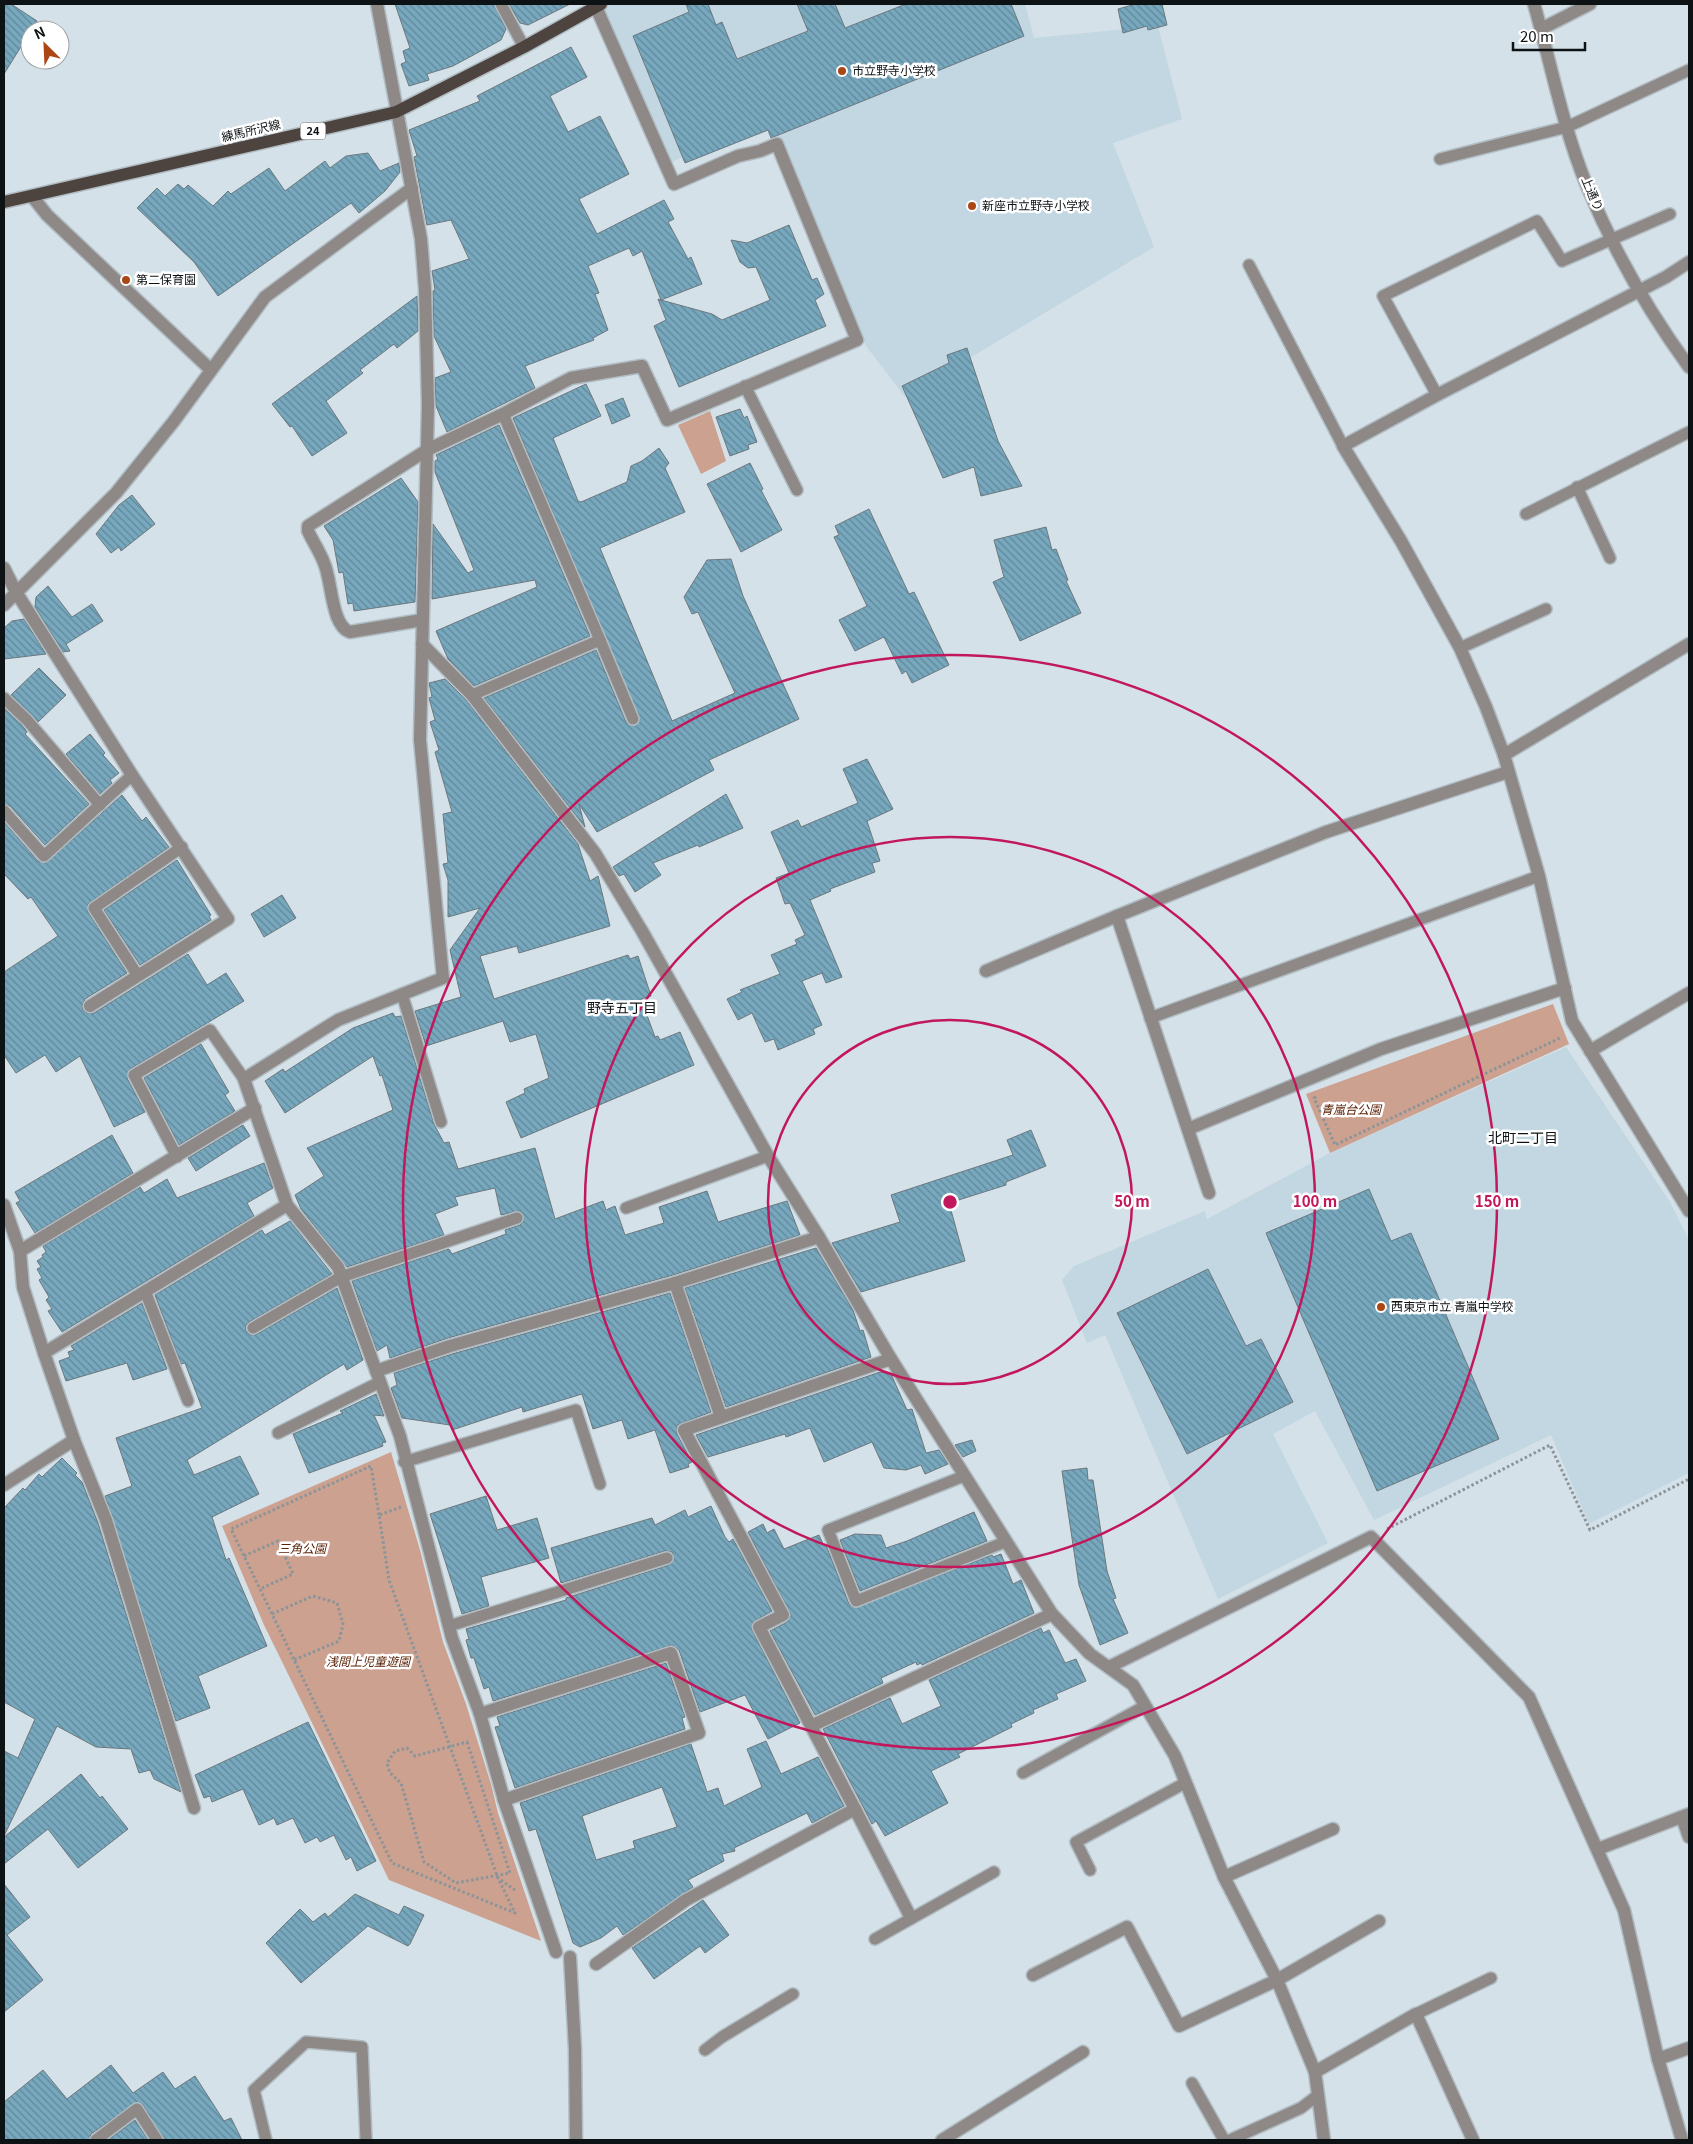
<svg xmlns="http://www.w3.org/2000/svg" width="1693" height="2144" viewBox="0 0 1693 2144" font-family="Georgia,'Noto Sans JP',serif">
  <defs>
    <pattern id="building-back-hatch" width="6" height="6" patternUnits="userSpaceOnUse" patternTransform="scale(1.25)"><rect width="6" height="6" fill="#77a8be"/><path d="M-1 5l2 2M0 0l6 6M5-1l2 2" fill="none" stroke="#608799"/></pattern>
  </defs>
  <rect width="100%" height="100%" fill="#d4e1e8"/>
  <g fill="#c2d7e2">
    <polygon points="600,4 1025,4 1034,38 1158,26 1182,119 1113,143 1154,247 905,397 866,346 772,129 758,135 736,133 667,164"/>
    <polygon points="1566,1047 1670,1202 1689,1240 1689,1473 1589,1524 1551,1435 1374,1520 1315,1411 1273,1434 1328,1543 1218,1599 1105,1335 1087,1343 1062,1280 1074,1266 1205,1211 1207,1219 1330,1153"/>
  </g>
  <g fill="#cda18f">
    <polygon points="710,411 726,461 701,474 678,425"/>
    <polygon points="1553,1004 1569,1044 1330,1153 1306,1094"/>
    <polygon points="391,1452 420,1550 443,1642 466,1704 491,1784 498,1813 541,1941 389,1880 264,1625 222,1526"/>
  </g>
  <g fill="url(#building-back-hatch)" stroke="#6c787e" fill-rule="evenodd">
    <polygon points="4,4 11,4 37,21 4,74"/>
    <polygon points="395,4 494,4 506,29 501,40 453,66 427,74 429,80 409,86 401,64 406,62 403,51 410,48"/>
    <polygon points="509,4 570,4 528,25 520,23"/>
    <polygon points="686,4 708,4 716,25 722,22 737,59 808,31 797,4 835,4 845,28 906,4 1011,4 1024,36 771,138 768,130 685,163 633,36 689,12"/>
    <polygon points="1136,4 1162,4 1167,25 1148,30 1147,26 1123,33 1118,9"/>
    <polygon points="571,47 587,77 550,96 568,132 600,116 629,174 579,199 597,234 664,200 674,219 668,222 688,259 691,257 702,284 661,300 712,314 722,320 770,300 756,267 748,268 740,262 731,240 747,243 789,225 812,280 817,278 824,294 815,300 826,326 679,387 654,326 666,320 658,299 661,300 642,251 633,256 629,248 588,266 599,293 595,294 608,330 593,338 594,340 525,366 535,388 447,432 436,406 435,378 451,372 434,336 433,291 435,290 432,271 469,259 451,220 427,225 414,157 417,156 409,130 480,101 477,96"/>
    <polygon points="368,153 380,171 399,163 400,172 385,191 359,213 351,203 218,296 194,262 137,208 157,188 165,196 178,184 184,189 188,185 213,206 228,191 231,194 269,168 285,191 325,161 330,168 346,156"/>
    <polygon points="417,296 418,331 397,348 394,344 360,370 363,373 326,401 347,433 312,456 292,426 290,427 272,404"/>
    <polygon points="967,348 998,441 1022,486 981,496 974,467 943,478 902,386 949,363 947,355"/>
    <polygon points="586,384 601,416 553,438 578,501 581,502 627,482 631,466 642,461 659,448 669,463 665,468 685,512 600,548 672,721 735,693 698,612 692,614 684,597 707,560 731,559 743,596 799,719 709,760 714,770 597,832 579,804 585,827 484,698 596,650 626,722 635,726 640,720 513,418"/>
    <polygon points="623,398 630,416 612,424 605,405"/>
    <polygon points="740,409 744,418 747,416 757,442 748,445 749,449 730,456 716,417"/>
    <polygon points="499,425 590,636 474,686 448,659 436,631 537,587 535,580 432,599 433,524 468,573 474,570 435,472 435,461 438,459 436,455"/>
    <polygon points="750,463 763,489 761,490 782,530 741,552 707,484"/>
    <polygon points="401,478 418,502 415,602 354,611 353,603 348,604 343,572 339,573 333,540 324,526"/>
    <polygon points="132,495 155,524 121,551 119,547 111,553 96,534 119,505"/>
    <polygon points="869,509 909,594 914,592 949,665 912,683 906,671 902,674 884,637 855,651 839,620 867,606 834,537 839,535 835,526"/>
    <polygon points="1046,527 1052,550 1056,549 1068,580 1066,581 1081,613 1020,641 993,582 1004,577 994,540"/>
    <polygon points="48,586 72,617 92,604 103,621 66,644 70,651 63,652 35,607 36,597"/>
    <polygon points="24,619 46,654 4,659 4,628 12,621"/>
    <polygon points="39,668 66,695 38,722 11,695"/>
    <polygon points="445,679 466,700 578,844 590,881 598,876 610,926 519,953 517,946 480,956 494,999 628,955 630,959 638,956 651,996 641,999 655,1037 658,1036 660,1040 680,1032 694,1065 521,1138 506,1102 525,1093 524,1089 549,1078 536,1034 510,1042 503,1021 426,1046 415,1011 461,997 450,950 480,908 448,917 448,880 443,864 448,863 443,814 452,812 435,752 439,750 430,722 435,720 429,698 432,697 429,683"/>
    <polygon points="4,708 22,725 27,732 25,734 89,804 45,845 10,806 4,804"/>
    <polygon points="90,734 105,753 103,755 119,773 110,780 112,783 100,794 66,754"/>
    <polygon points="867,759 893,809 867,821 880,861 872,863 875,872 830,889 831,891 810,900 842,977 826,983 822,973 802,981 822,1025 813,1029 815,1034 778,1050 774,1039 765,1042 752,1013 738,1020 727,999 742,992 740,990 780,974 771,955 797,944 795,940 805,935 790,903 785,904 776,878 789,873 771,832 798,820 801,827 858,803 843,769"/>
    <polygon points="726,794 743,828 699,847 698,845 653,863 661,875 635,892 624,874 619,876 613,867"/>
    <polygon points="122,795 142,821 146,817 169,847 88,904 88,912 127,973 85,999 82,1006 83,1010 87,1013 94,1013 188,954 207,985 226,973 244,1001 130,1069 127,1078 145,1112 114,1127 80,1056 56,1072 45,1055 16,1073 4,1055 4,972 58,936 31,897 28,899 4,874 4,822 38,861 46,863"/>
    <polygon points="177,860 211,915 209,916 211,920 140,965 104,910"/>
    <polygon points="282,895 296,918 264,937 251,914"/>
    <polygon points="393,1013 395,1017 401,1016 434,1124 444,1143 449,1142 458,1169 535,1148 555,1219 603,1201 606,1210 615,1206 625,1235 664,1223 659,1207 707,1191 718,1222 787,1201 800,1235 673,1275 448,1338 390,1358 387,1345 377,1351 352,1281 449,1249 452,1254 506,1234 505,1230 520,1225 524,1219 522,1213 518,1211 501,1215 495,1188 455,1197 458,1205 435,1214 444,1235 347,1267 301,1209 295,1195 324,1176 307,1148 393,1110 382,1075 380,1076 373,1056 285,1113 265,1081 283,1069 285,1072 353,1028"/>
    <polygon points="201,1044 229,1092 225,1095 235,1111 179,1145 144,1078"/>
    <polygon points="243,1125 250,1136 196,1171 188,1158"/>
    <polygon points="1031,1130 1046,1166 1006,1182 1006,1185 949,1203 965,1261 861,1292 832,1243 900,1222 891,1195 1013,1155 1007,1140"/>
    <polygon points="112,1135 133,1173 35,1233 16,1203 20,1201 15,1192"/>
    <polygon points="264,1163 273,1188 247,1203 254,1216 62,1332 48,1311 52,1309 46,1300 49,1297 39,1280 42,1278 37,1269 41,1267 37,1261 43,1257 42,1255 46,1252 43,1246 140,1187 144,1193 167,1179 177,1198"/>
    <polygon points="1369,1189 1391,1241 1411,1233 1499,1439 1377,1491 1266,1233"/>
    <polygon points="290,1221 332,1274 249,1322 246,1325 246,1331 250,1335 257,1334 337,1288 363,1360 347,1370 344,1364 187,1460 194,1475 240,1456 259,1494 212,1517 226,1560 229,1558 267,1646 198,1676 210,1708 176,1721 105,1496 132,1486 116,1438 202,1408 185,1363 181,1364 155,1295 262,1230 265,1235"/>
    <polygon points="816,1248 853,1310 860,1331 863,1330 871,1357 726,1407 685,1288"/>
    <polygon points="1208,1269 1246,1346 1261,1339 1293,1402 1187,1454 1117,1313"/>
    <polygon points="670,1293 711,1412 677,1425 677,1434 692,1462 688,1464 689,1467 670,1473 655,1430 628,1439 622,1420 593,1429 582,1394 523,1412 522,1407 452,1430 450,1425 402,1418 391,1388 397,1385 394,1373 452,1354"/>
    <polygon points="142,1303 167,1369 133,1380 127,1363 66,1381 59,1361 70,1357 68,1352 74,1350 71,1346"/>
    <polygon points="880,1372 891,1374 907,1410 912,1409 926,1453 939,1450 948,1464 925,1474 921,1465 906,1470 884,1468 872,1442 824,1462 810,1428 786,1437 785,1434 708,1457 696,1435"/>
    <polygon points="376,1394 384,1416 374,1415 386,1442 382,1443 383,1446 309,1473 293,1434 343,1413 340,1411"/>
    <polygon points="972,1440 976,1451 963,1457 955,1445"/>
    <polygon points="62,1458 77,1473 75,1475 82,1482 98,1523 181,1792 154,1779 150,1770 139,1773 131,1749 96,1747 57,1726 4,1836 4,1751 18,1758 35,1719 4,1702 4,1508 23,1488 25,1490 39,1474 42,1477"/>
    <polygon points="1087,1468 1088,1480 1093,1480 1107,1571 1116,1598 1113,1599 1128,1633 1100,1645 1079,1585 1062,1471"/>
    <polygon points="486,1496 497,1530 537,1518 549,1558 481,1577 489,1606 462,1614 430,1514"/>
    <polygon points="711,1506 725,1537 729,1542 733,1539 772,1611 753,1622 752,1630 800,1723 768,1739 745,1695 700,1712 679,1650 672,1645 493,1701 489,1687 484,1689 474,1658 471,1658 466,1640 469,1639 466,1629 566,1600 566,1598 669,1565 674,1559 672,1552 665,1551 561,1583 551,1548 652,1518 655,1525 685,1510 688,1517"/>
    <polygon points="974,1512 987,1541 860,1591 840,1540 855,1534 881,1535 886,1548 907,1541"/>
    <polygon points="763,1524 767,1533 774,1529 784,1549 819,1535 824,1546 826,1545 849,1604 854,1608 992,1555 993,1557 1001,1554 1013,1584 1021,1580 1034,1613 922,1665 921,1663 917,1665 916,1662 881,1678 883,1683 815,1715 770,1631 787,1622 791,1615 748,1532"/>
    <polygon points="1041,1628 1043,1633 1049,1630 1065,1663 1076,1659 1086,1681 1056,1694 1058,1699 1033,1710 1034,1713 1011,1724 1012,1727 958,1754 960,1757 931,1771 948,1803 885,1836 876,1821 872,1824 823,1729 890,1698 902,1724 941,1706 929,1680"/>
    <polygon points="666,1663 685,1717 682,1718 685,1729 515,1788 495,1727 500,1726 497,1717"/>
    <polygon points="308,1722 376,1861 357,1871 351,1857 346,1860 334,1835 320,1842 317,1837 305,1843 293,1818 277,1825 274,1818 259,1825 243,1789 212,1802 210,1796 204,1798 195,1775"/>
    <path d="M766,1741L781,1774L818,1757L844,1806L812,1823L807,1813L734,1848L735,1851L722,1854L724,1861L688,1880L693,1887L623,1935L617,1926L601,1938L580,1947L573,1943L536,1829L529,1831L520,1803L691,1744L707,1792L718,1788L724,1806L762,1787L747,1749ZM662,1787L677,1827L633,1841L635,1848L596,1860L582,1816Z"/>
    <polygon points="81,1774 100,1798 102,1796 128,1829 78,1868 48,1829 4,1864 4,1837"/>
    <polygon points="4,1884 30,1917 7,1935 43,1980 4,2012"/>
    <polygon points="355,1894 399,1915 404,1906 424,1915 410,1944 408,1946 368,1926 301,1983 266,1943 300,1909 313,1922 325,1913 328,1917"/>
    <polygon points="703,1900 729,1935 705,1953 700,1946 654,1979 632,1948"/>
    <polygon points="111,2065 133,2093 163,2072 175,2089 195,2076 224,2121 231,2118 242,2140 164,2140 143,2105 137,2102 91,2134 89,2140 4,2140 4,2102 43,2070 67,2099"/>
    <polygon points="135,2120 148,2140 108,2140"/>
  </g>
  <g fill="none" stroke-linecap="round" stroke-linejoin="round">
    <defs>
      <g id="service">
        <polyline points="501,4 524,47"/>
        <polyline points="1440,159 1567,127 1689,70"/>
        <polyline points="1249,265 1343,446"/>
        <polyline points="745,386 797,490"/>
        <polyline points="1437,395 1383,296 1537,221 1562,261 1670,214"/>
        <polyline points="1577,487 1610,558"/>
        <polyline points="1526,514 1689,432"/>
        <polyline points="600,640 633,719"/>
        <polyline points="1460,648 1546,609"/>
        <polyline points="472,695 600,640 503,414"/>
        <polyline points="4,698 27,720 100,805"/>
        <polyline points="4,811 44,856 132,775"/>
        <polyline points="138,976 94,908 182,847"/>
        <polyline points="402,994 441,1122"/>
        <polyline points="1150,1018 1539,876"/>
        <polyline points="177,1157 134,1075 210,1030 244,1079"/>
        <polyline points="626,1208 768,1156"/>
        <polyline points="145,1291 188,1401"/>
        <polyline points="253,1328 341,1277 517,1218"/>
        <polyline points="278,1433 380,1382"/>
        <polyline points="404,1462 576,1410 600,1484"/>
        <polyline points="964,1476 828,1530 856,1601 1005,1542"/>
        <polyline points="449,1626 667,1558"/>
        <polyline points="1023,1773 1145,1706"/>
        <polyline points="1090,1870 1076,1842 1185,1783"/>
        <polyline points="875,1939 994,1872"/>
        <polyline points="1416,2014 1491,1978"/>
        <polyline points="705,2050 722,2037 793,1994"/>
        <polyline points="1192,2083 1224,2140"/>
        <polyline points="96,2140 137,2109 157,2140"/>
        <polyline points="266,2140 254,2090 306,2042 362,2047 366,2140"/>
        <polyline points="1230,2140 1301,2108 1318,2095"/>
      </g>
      <g id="minor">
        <polyline points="377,4 421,239 425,289 428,405 420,740 443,978 338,1020 244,1079 287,1205 338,1267 400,1436 452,1638 480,1714 504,1800 556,1952"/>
        <path d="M1534,4C1551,64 1563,128 1587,186C1613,249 1649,312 1689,367"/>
        <polyline points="1541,29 1590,4"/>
        <polyline points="32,196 47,215 211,370"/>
        <polyline points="1689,262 1666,277 1437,395 1343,446 1401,541 1460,648 1486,707 1504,755 1539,876 1572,1021 1689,1211"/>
        <polyline points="4,568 16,592 132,775 228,919 90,1006"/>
        <polyline points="4,605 116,493 174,421 265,297 412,188"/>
        <path d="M422,620L350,632C331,626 332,580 324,563C320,552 313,542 308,531V526L427,450L503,414L571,378L642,366L667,420L857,340L777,144L760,151L738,156L674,184L596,7"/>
        <polyline points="422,644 472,695 595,853 642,931 768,1156 819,1237 891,1359 1052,1614 1090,1654 1133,1685 1175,1756 1224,1877 1277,1980 1315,2072 1324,2140"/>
        <polyline points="1504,755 1689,644"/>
        <polyline points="986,971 1117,916"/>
        <polyline points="1590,1051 1689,993"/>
        <polyline points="1188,1129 1381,1049 1565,988"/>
        <polyline points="1209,1193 1117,916 1326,832 1508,772"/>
        <polyline points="4,1205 20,1251 23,1287 44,1353 74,1440 106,1520 194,1808"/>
        <polyline points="20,1251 255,1108"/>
        <polyline points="675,1283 721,1417"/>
        <polyline points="44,1353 287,1205"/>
        <polyline points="376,1371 450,1346 675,1283 819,1237"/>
        <polyline points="4,1485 74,1440"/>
        <polyline points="1109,1667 1371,1537 1529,1697 1624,1910 1658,2059 1682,2140"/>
        <polyline points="480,1714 671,1653 699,1733 504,1800"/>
        <polyline points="811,1726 759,1627 783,1615 684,1430 891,1359"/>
        <polyline points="855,1809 911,1918"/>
        <polyline points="1682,1817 1689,1837"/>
        <polyline points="1598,1849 1689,1814"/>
        <polyline points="1224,1877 1333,1829"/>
        <polyline points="570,1957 575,2049 576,2140"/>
        <polyline points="596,1964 686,1900 855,1809 811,1726 1052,1614"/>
        <polyline points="1033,1975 1127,1927 1179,2026 1277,1980 1379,1921"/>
        <polyline points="1658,2059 1689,2048"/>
        <polyline points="1315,2072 1416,2014 1473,2140"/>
        <polyline points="942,2140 1083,2052"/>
      </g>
      <polyline id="primary" points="4,202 396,112 524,47 601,4"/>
    </defs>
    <use href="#service" stroke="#b0bcc2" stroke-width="14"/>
    <use href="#minor" stroke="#b0bcc2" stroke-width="15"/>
    <use href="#primary" stroke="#b0bcc2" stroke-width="15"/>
    <g stroke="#8a9499" stroke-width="3" stroke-dasharray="2.5 2.5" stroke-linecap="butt">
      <polyline points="1316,1097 1314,1098 1335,1145 1560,1038"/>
      <polyline points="401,1507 379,1515 389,1580 498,1878 515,1890"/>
      <polyline points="379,1515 371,1466 231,1529 392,1863 515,1913 498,1878"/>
      <polyline points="1387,1529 1550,1445 1590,1530 1689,1479"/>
      <polyline points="244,1556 278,1541 293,1574 260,1589"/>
      <polyline points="272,1614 313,1596 337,1603 343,1624 339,1641 294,1660"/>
      <polygon points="467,1742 510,1873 456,1883 424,1862 401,1783 390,1773 387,1763 395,1751 407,1748 415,1756"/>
    </g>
    <use href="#service" stroke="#8e8886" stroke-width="11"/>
    <use href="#minor" stroke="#8e8886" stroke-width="12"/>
    <use href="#primary" stroke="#4d433f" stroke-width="12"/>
  </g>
  <g fill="none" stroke="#c2185b" stroke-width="2.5">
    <circle cx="950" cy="1202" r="182"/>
    <circle cx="950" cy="1202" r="365"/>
    <circle cx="950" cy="1202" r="547"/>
  </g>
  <g fill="#ab4715" stroke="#fff" stroke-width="2">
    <circle cx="842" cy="71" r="5"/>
    <circle cx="972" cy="206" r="5"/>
    <circle cx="126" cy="280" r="5"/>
    <circle cx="1381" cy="1307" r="5"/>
  </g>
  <g text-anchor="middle" stroke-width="5" stroke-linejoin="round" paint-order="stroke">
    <rect fill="#fff" stroke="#56595a" stroke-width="1" x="300.5" y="122.5" width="25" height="17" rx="4"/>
    <g font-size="11" font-weight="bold" fill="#0d1214">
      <text x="313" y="135">24</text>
    </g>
    <g font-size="12" fill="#0d1214" stroke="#fff" text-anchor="start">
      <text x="852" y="75">市立野寺小学校</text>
      <text x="982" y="210">新座市立野寺小学校</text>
      <text x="136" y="284">第二保育園</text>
      <text x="1391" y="1311">西東京市立 青嵐中学校</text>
    </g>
    <g font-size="12" fill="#0d1214" stroke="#fff">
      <text transform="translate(251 131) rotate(-13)" y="4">練馬所沢線</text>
      <text transform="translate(1592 194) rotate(67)" y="4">上通り</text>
    </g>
    <g font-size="12" font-style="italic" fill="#5a2105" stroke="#fff">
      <text x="1351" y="1114">青嵐台公園</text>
      <text x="302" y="1553">三角公園</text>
      <text x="368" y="1666">浅間上児童遊園</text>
    </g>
    <g font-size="14" fill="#0d1214" stroke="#fff">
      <text x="622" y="1013">野寺五丁目</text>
      <text x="1523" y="1143">北町二丁目</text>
    </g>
  </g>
  <circle cx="950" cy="1202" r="8" fill="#c2185b" stroke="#fff" stroke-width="2.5"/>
  <g font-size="15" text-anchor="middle" font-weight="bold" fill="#c2185b" stroke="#fff" stroke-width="5" stroke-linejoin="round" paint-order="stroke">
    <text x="1132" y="1207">50 m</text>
    <text x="1315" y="1207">100 m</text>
    <text x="1497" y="1207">150 m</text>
  </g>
  <rect width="1693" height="2144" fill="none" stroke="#0d1214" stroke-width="10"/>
  <g transform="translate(45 45) rotate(336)"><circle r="24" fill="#ffffff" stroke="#9ea0a1"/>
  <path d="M0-4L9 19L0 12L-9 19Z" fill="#ab4715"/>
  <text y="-8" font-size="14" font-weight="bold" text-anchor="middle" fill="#0d1214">N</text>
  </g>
  <path d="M1513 42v8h72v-8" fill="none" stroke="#0d1214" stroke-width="2.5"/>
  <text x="1520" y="42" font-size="15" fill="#0d1214" stroke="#ffffff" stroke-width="4" paint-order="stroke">20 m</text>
</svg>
